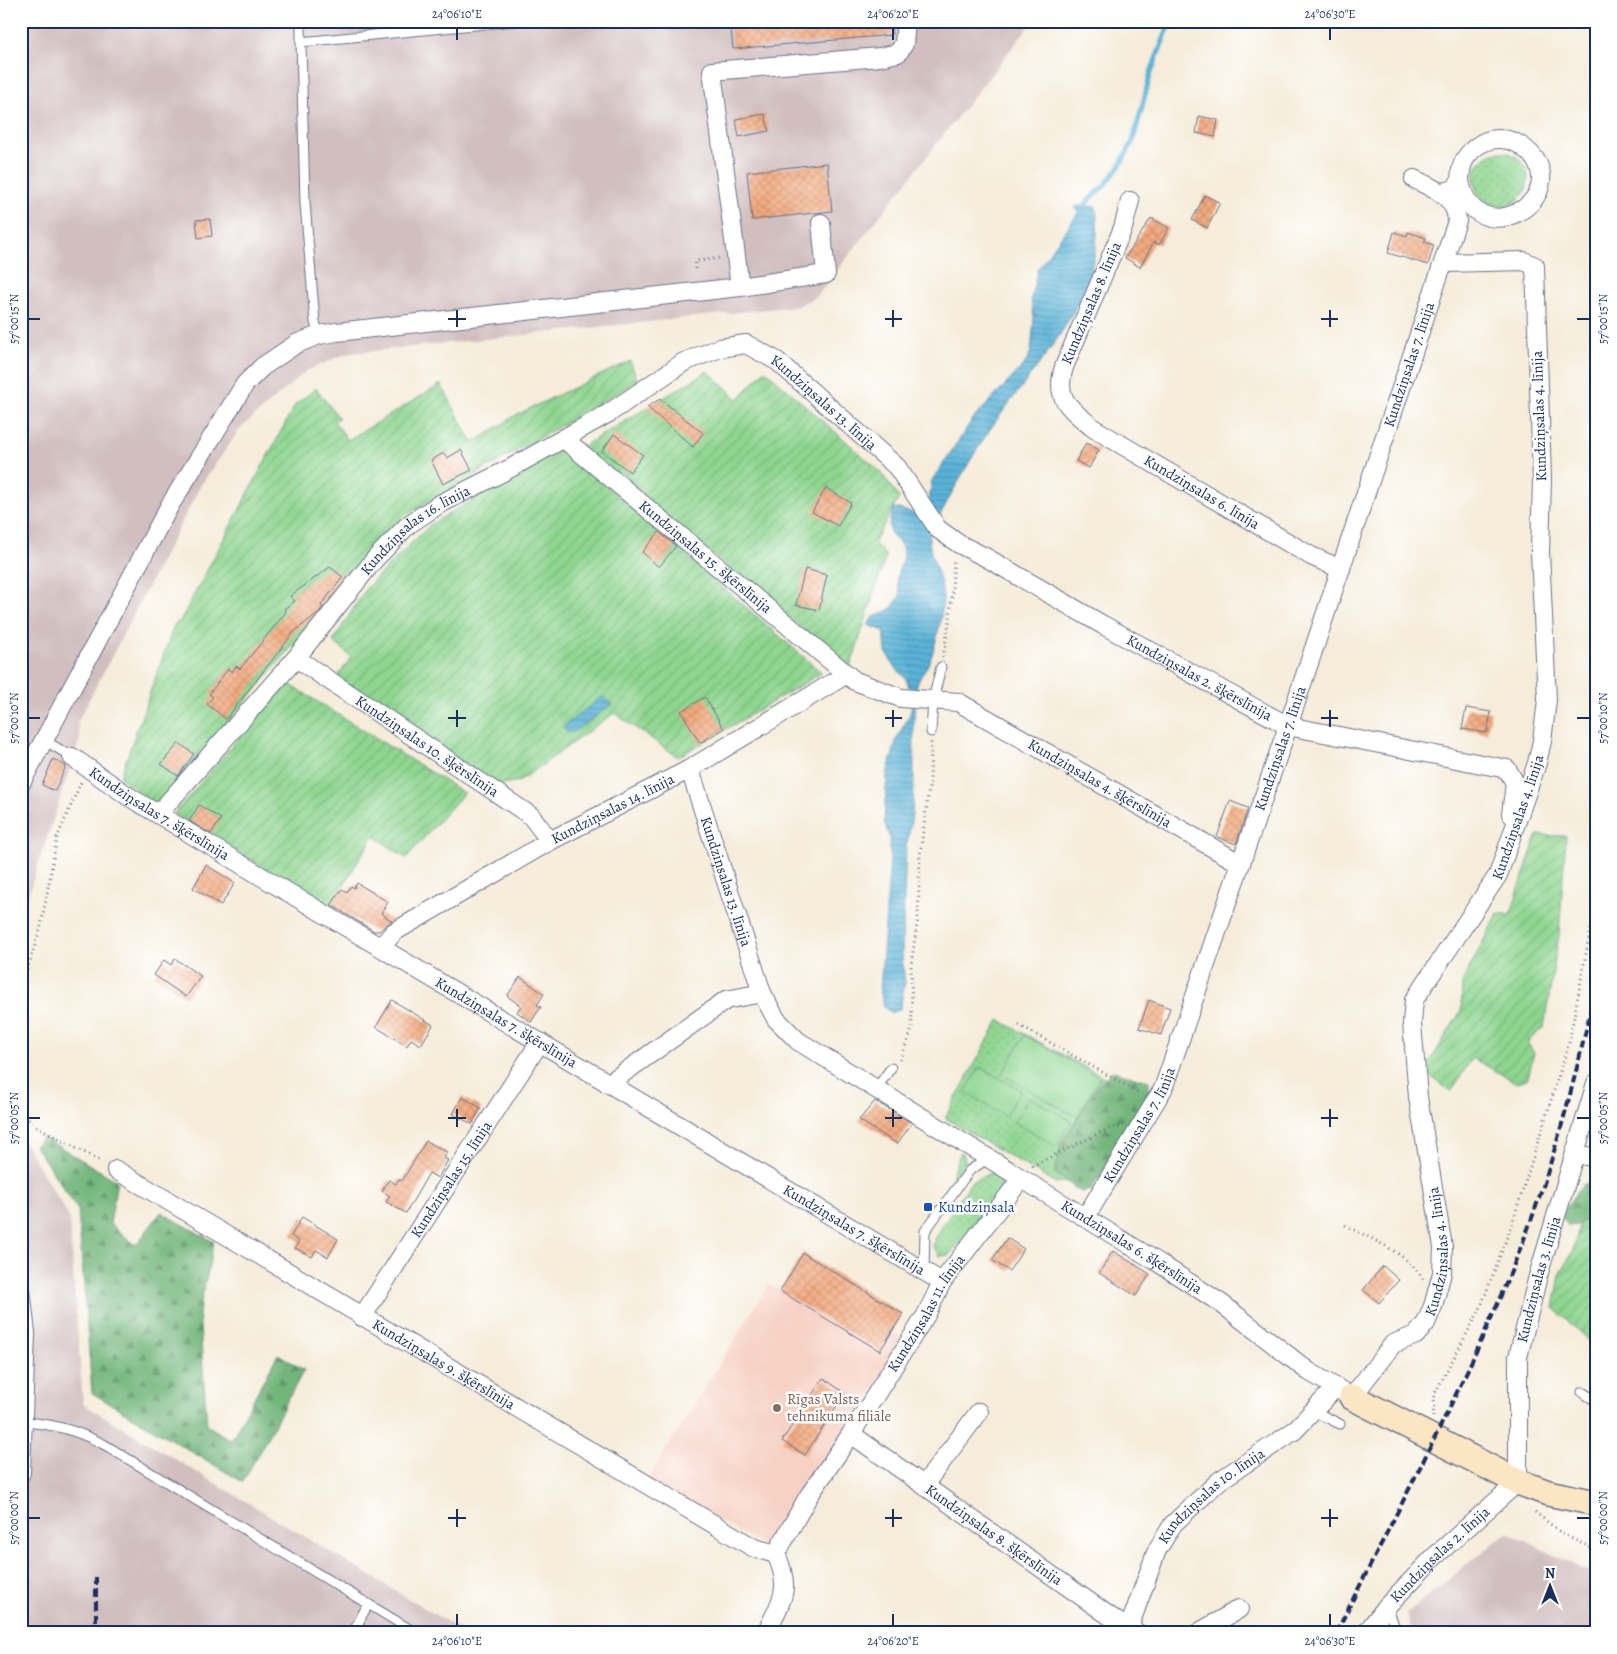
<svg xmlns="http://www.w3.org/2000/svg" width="1617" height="1654" viewBox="0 0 1617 1654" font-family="Alegreya,serif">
  <defs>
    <pattern id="grass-dots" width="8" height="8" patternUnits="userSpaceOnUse" patternTransform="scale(1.25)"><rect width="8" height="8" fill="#8ed58f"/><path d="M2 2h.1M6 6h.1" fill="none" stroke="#7ab77e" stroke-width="1.8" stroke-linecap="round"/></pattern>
    <pattern id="forest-firs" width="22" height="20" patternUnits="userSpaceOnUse" patternTransform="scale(1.25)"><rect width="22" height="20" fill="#72b67a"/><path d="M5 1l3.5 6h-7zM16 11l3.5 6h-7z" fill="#5d9467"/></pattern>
    <pattern id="garden-furrows" width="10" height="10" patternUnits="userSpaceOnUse" patternTransform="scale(1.25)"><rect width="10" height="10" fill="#8ed58f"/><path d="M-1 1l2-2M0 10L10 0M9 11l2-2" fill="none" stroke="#7ab77e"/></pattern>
    <pattern id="water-rules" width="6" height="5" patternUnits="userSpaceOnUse" patternTransform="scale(1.25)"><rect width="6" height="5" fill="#5ab3d7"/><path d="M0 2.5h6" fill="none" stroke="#4a92b2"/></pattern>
    <pattern id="building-cross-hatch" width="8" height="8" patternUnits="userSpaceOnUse" patternTransform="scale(1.25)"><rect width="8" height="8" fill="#f3ab7f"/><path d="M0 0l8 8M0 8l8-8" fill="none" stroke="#d09370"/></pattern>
  </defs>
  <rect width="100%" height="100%" fill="#fff"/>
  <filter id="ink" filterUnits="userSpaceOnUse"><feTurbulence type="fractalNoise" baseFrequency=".02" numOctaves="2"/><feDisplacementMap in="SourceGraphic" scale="10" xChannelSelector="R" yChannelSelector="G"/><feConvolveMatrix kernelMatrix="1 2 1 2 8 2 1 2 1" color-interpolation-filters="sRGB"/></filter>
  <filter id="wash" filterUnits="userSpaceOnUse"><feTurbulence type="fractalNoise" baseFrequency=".0096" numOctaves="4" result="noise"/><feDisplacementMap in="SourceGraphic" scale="20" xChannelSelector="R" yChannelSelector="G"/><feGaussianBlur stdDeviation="1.12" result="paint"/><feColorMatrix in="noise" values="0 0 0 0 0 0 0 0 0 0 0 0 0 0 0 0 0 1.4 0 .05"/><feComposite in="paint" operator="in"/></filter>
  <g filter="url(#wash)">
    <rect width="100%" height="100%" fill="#f5ecd9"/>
    <polygon fill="#f6d2c5" points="803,1253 903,1314 892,1331 905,1340 774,1543 761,1544 647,1481 769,1284 781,1291"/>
    <g fill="#d1bfbf">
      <polygon points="21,21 1033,21 817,296 798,306 345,354 306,371 240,429 201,485 77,723 80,738 21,917"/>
      <polygon points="21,1137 69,1217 83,1404 466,1633 21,1633"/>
      <polygon points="1508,1532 1596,1576 1596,1633 1412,1633 1407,1613"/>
    </g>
    <g fill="url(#grass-dots)" stroke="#548276">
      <circle cx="1501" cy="179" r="27"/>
      <polygon points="999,1020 1152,1103 1105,1178 1055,1183 945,1118"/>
      <path d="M961,1152C971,1163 961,1172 955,1183L952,1173Z"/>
      <polygon points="990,1173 995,1173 1001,1181 1001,1188 996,1200 949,1255 940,1256 933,1247 934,1239 971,1182"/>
    </g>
    <g fill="url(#forest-firs)" stroke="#46726c">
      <polygon points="1113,1071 1149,1081 1149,1095 1091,1190 1081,1192 1055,1173 1061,1143 1100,1083"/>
      <polygon points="43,1137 117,1181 110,1224 136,1245 161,1212 214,1242 199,1312 207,1425 231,1440 278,1354 304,1370 243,1482 92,1393 78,1210 35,1146"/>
      <polygon points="1596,1181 1596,1230 1591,1223 1568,1226 1561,1214 1582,1185"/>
    </g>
    <g fill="url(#garden-furrows)" stroke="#548276">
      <polygon points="630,361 638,381 401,518 157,806 120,777 174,625 180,621 295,405 316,388 339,418 334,421 348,440 441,384 473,443 516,415"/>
      <polygon points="765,370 881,472 899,498 874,543 886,556 850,668 582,447 708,371 738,399"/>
      <polygon points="563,448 822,673 678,757 614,713 520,781 492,786 336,679 351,657 333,641 367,587 431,524"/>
      <polygon points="286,682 464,793 406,858 374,836 330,907 174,814"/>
      <polygon points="1537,835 1566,836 1559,935 1544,1027 1527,1042 1534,1053 1528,1078 1517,1083 1472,1058 1451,1092 1424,1071 1461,1011 1462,982 1498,913 1510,915"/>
      <polygon points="1584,1220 1596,1235 1596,1348 1554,1308 1560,1275 1573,1250 1580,1223"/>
    </g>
    <g fill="#8ed58f" stroke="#548276">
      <polygon points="1025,1035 1100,1078 1077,1117 1002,1074"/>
      <polygon points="980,1067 1021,1090 1005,1116 965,1092"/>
      <polygon points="1029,1097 1071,1121 1056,1146 1014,1122"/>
    </g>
    <g fill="url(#water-rules)" stroke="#3a719a">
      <path d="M1084,205L1096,207C1107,293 1043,356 996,421C971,456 949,498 929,536C929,558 943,577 943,599C943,614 935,649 929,663C924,672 917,680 916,690C910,743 920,795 906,847L902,957L905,983L900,1009L891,1013L884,1007L880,990L890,859V840L884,821L887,774L897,738L910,714L913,698L906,679L893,665L886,652L884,631L868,625L872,618L891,609L900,596C900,589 897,583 897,577C897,570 903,564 903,558C905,532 879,545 894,508L919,514L929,504L931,482L972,420L1024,365L1031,352L1034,318L1031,299L1037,270L1078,213L1075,207Z"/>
      <polygon points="602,697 612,704 574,732 567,732 564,729 564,726"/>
    </g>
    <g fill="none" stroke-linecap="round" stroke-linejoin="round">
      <path stroke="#5ab3d7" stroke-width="5" d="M1084,205L1105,185L1119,167L1133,141L1151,72L1168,28C1177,20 1185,25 1195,29"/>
    </g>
    <g id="blocks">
      <g fill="url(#building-cross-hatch)">
        <polygon points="730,21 891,21 892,35 733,49"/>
        <polygon points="765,114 769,131 739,137 736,119"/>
        <polygon points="1199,116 1218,120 1215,137 1196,133"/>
        <polygon points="827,163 832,211 752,220 747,172"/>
        <polygon points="1205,195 1220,203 1207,228 1192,220"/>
        <polygon points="1151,218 1169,228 1159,245 1154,242 1140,267 1125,258"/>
        <polygon points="210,219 212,236 198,238 196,220"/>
        <polygon points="1394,232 1407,236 1408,232 1426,238 1424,242 1434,245 1428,265 1388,253"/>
        <polygon points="660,399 703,433 693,447 647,407"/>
        <polygon points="614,434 643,455 630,472 602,451"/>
        <polygon points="1086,443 1099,450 1089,468 1076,461"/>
        <polygon points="461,450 472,470 443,484 431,460 444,453 447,458"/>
        <polygon points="826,488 851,503 838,526 812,512"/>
        <polygon points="659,532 676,546 659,567 642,552"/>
        <polygon points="330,567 343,577 321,605 323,607 319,612 294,632 226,719 207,704 213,697 209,694 228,669 232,672 236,666 240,669 286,612 284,609 295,601 290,596"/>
        <polygon points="805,569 827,575 819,610 796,605"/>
        <polygon points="705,697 724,729 700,743 681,711"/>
        <polygon points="1466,708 1491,712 1487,733 1462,729"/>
        <polygon points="179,743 194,754 178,776 161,764"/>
        <polygon points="53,759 66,766 55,791 42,785"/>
        <polygon points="1230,801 1248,808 1236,844 1217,837"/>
        <polygon points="199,805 221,819 211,834 189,821"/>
        <polygon points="206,865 235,883 221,905 193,888"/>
        <polygon points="357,883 388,902 381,913 392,921 379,931 374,931 331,905 342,889 347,892 351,886 354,888"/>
        <polygon points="175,959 201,976 186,997 154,975 164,960 171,965"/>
        <polygon points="520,977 544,994 537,1005 541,1007 531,1022 517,1012 521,1006 507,996"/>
        <polygon points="392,1000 433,1025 421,1045 411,1039 407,1046 376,1027"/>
        <polygon points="1149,1000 1170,1008 1161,1035 1139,1028"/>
        <polygon points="462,1097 481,1108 472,1124 453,1114"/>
        <polygon points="875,1101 912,1123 897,1144 859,1120"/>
        <polygon points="426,1141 447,1152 444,1158 448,1160 438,1178 429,1173 406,1213 386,1202 390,1196 382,1191 389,1180 396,1184 399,1179 402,1181"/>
        <polygon points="302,1217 338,1239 328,1257 316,1250 312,1257 295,1248 299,1241 291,1236"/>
        <polygon points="1007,1238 1024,1249 1009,1271 992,1260"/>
        <polygon points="1113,1251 1150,1274 1136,1296 1099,1273"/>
        <polygon points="803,1253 903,1314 880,1351 780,1291"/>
        <polygon points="1383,1266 1399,1280 1379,1303 1363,1290"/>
        <polygon points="823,1378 845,1393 805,1455 782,1441"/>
      </g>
    </g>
  </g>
  <g filter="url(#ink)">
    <use href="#blocks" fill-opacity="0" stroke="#677189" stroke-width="1"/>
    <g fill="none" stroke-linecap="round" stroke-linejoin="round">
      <defs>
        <g id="lane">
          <polyline points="301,42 301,21"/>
          <polyline points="319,335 315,322 305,203 301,42 515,21"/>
          <polyline points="931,732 933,700 941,667"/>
          <polyline points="44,740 72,757"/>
          <polyline points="876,1089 891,1068"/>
          <polyline points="924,1271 925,1231 970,1170 989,1158"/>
          <polyline points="1582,1392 1596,1401"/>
          <polyline points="1313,1411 1340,1424"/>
          <path d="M24,1422C55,1424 78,1431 105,1445L416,1633"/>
          <polyline points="1387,1606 1397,1633"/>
          <polyline points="353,1633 368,1604"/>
        </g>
        <g id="street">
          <path d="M1441,192C1446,191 1451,191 1455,188C1461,183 1460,177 1461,170C1464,153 1482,138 1500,139C1512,139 1522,145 1530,153C1574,200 1474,256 1460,181"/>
          <path id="s1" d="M1130,201L1123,228L1064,367C1054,400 1070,408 1093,428L1311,556L1341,569"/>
          <polyline points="740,287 712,71 880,57 898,53 904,44 906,21"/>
          <path id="s2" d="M564,439L855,681L901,698L958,702L1241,864"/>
          <path id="s3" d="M296,658L531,816L550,841"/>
          <path id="s4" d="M72,757L131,798L264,878L942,1282"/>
          <path id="s5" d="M688,770L693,779L762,993L776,1019L798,1041L1159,1263L1222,1304L1308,1371L1352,1397L1393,1344L1416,1335L1426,1323L1433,1306L1442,1273L1443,1247L1418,1097L1412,1023L1414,1000L1498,875L1537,763L1542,741L1547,700L1540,552L1542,479L1535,266L1524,261L1444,263"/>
          <polyline points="21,783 170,505 245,384 262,367 296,344 319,335 337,332 740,287 826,274 821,223"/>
          <path id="s6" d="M158,814L296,658L374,560L408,525L438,505L509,469L609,413L684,362L720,348L746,344L777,361L897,467L938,529L959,544L987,558L1103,625L1288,726L1507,769L1515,783L1511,814"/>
          <path id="s7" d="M381,947L394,932L550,841L688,770L847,674"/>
          <polyline points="608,1084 726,1000 762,993"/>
          <polyline points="1576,1154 1596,1158"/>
          <path id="s8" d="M116,1170L754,1548L776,1554"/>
          <path id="s9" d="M1085,1218L1163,1089L1288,726L1457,221C1456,196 1434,189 1414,179"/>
          <polyline points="21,1290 26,1333 21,1473"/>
          <path id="s10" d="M362,1317L540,1042"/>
          <path id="s11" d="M851,1434L1128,1629L1138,1633"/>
          <polyline points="924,1485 979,1412"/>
          <path id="s12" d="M776,1554L808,1497L851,1434L926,1315L942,1282L1021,1179"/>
          <path d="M766,1633C782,1599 792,1590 776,1554"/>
          <path id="s13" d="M1127,1633L1157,1550L1173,1524L1219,1481L1294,1431L1336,1387"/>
          <polyline points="1198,1633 1239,1609"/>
          <path id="s14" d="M1366,1633L1387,1606L1434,1557L1518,1482V1357L1538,1276L1596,1083"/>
        </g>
        <polyline id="secondary" points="1352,1397 1518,1482 1548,1493 1596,1503"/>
      </defs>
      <use href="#lane" stroke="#677189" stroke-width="11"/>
      <use href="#street" stroke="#677189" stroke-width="20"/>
      <use href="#secondary" stroke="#677189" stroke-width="28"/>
      <g stroke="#677189" stroke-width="3" stroke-dasharray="1 4" stroke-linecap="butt">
        <polyline points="695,269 696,261 720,258"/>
        <polyline points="943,657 950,617 954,559"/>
        <polyline points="21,989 41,926 57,838 81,782"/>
        <polyline points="1019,1025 1141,1094"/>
        <polyline points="900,1060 912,1029 911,965 918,918 920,855 930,781 931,742"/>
        <polyline points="21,1113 36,1126 102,1162"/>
        <polyline points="1032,1166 1110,1128 1120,1127"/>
        <path d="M1345,1225C1371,1239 1408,1253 1423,1279"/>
        <polyline points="1433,1417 1435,1393 1480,1309 1512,1224 1569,1043 1596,901"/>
        <polyline points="1535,1512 1564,1535 1596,1550"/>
      </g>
      <use href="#lane" stroke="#fff" stroke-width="9"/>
      <use href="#street" stroke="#fff" stroke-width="18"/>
      <use href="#secondary" stroke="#fbe6c4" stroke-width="25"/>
      <g stroke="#1b2f5e" stroke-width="4" stroke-dasharray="8 4" stroke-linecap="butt">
        <polyline points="1594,21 1596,32"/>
        <polyline points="96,1633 96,1575"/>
        <path d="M1336,1633C1403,1499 1476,1366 1529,1226C1558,1148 1578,1067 1596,986"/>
      </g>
    </g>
  </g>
  <path fill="none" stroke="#1b2f5e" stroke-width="2" d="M457,28V40M893,28V40M1330,28V40M457,310V327M893,310V327M1330,310V327M28,319H40M448,319H466M885,319H902M1321,319H1338M1577,319H1590M457,710V727M893,710V727M1330,710V727M28,718H40M448,718H466M885,718H902M1321,718H1338M1577,718H1590M457,1109V1127M893,1109V1127M1330,1109V1127M28,1118H40M448,1118H466M885,1118H902M1321,1118H1338M1577,1118H1590M457,1509V1527M893,1509V1527M1330,1509V1527M28,1518H40M448,1518H466M885,1518H902M1321,1518H1338M1577,1518H1590M457,1614V1626M893,1614V1626M1330,1614V1626"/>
  <rect fill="#1a4fb4" stroke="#fff" stroke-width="2" x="923" y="1202" width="10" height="10" rx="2.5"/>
  <circle fill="#8d6e63" stroke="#fff" stroke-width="2" cx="777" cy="1408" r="5"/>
  <g text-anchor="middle" stroke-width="5" stroke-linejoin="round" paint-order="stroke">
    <g font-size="15" fill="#1b2f5e" stroke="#fff">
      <text transform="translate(1091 303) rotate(-67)" y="5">Kundziņsalas 8. līnija</text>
      <text dy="5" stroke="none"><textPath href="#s9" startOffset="916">Kundziņsalas 7. līnija</textPath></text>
      <text dy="5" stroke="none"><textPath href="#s6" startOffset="866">Kundziņsalas 13. līnija</textPath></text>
      <text transform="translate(1539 416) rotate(-92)" y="5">Kundziņsalas 4. līnija</text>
      <text dy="5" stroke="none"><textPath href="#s1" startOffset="379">Kundziņsalas 6. līnija</textPath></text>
      <text dy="5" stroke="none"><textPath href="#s6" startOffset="385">Kundziņsalas 16. līnija</textPath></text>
      <text dy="5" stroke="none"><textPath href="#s2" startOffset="184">Kundziņsalas 15. šķērslīnija</textPath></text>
      <text dy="5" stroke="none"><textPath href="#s6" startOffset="1339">Kundziņsalas 2. šķērslīnija</textPath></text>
      <text dy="5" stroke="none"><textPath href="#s3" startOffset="158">Kundziņsalas 10. šķērslīnija</textPath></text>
      <text dy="5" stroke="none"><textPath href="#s9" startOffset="511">Kundziņsalas 7. līnija</textPath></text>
      <text dy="5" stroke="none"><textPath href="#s2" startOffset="648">Kundziņsalas 4. šķērslīnija</textPath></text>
      <text dy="5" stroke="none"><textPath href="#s7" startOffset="271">Kundziņsalas 14. līnija</textPath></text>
      <text dy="5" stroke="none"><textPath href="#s4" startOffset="104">Kundziņsalas 7. šķērslīnija</textPath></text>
      <text dy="5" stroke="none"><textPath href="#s5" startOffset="1602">Kundziņsalas 4. līnija</textPath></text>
      <text dy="5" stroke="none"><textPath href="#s5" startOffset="118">Kundziņsalas 13. līnija</textPath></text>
      <text dy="5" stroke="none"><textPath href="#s4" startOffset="509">Kundziņsalas 7. šķērslīnija</textPath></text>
      <text dy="5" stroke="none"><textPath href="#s9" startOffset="108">Kundziņsalas 7. līnija</textPath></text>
      <text dy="5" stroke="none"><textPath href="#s10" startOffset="164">Kundziņsalas 15. līnija</textPath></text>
      <text dy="5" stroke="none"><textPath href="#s4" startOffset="914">Kundziņsalas 7. šķērslīnija</textPath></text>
      <text dy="5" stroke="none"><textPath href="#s5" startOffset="688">Kundziņsalas 6. šķērslīnija</textPath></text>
      <text dy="5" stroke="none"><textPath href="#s5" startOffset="1136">Kundziņsalas 4. līnija</textPath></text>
      <text dy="5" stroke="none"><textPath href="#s14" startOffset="420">Kundziņsalas 3. līnija</textPath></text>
      <text dy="5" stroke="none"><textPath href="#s12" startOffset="284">Kundziņsalas 11. līnija</textPath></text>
      <text dy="5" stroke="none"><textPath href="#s8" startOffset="381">Kundziņsalas 9. šķērslīnija</textPath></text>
      <text dy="5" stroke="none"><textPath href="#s13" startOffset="166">Kundziņsalas 10. līnija</textPath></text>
      <text dy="5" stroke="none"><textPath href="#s11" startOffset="175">Kundziņsalas 8. šķērslīnija</textPath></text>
      <text dy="5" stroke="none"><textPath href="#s14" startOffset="108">Kundziņsalas 2. līnija</textPath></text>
    </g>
    <g font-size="15" fill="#164399" stroke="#fff" text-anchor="start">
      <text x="938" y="1212">Kundziņsala</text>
    </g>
    <g font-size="15" fill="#785e54" stroke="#fff" text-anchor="start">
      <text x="787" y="1404">Rīgas Valsts<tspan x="787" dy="17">tehnikuma filiāle</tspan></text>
    </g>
  </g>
  <rect width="1617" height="1654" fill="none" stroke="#fff" stroke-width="55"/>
  <g transform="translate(1550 1586)" stroke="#ffffff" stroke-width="4" paint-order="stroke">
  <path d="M0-4L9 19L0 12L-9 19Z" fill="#1b2f5e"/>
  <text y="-8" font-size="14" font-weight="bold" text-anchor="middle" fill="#1b2f5e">N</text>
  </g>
  <rect x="28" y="28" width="1562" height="1598" fill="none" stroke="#1b2f5e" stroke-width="2"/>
  <g font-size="12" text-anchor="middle" fill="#1b2f5e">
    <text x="457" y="18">24°06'10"E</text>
    <text x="893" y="18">24°06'20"E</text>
    <text x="1330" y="18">24°06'30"E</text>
    <text transform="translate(14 319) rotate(-90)" y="4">57°00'15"N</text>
    <text transform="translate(1603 319) rotate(-90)" y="4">57°00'15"N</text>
    <text transform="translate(14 718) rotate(-90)" y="4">57°00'10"N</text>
    <text transform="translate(1603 718) rotate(-90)" y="4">57°00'10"N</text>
    <text transform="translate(14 1118) rotate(-90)" y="4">57°00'05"N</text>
    <text transform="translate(1603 1118) rotate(-90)" y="4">57°00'05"N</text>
    <text transform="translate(14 1518) rotate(-90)" y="4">57°00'00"N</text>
    <text transform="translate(1603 1518) rotate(-90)" y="4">57°00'00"N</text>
    <text x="457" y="1645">24°06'10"E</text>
    <text x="893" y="1645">24°06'20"E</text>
    <text x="1330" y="1645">24°06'30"E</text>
  </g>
</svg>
